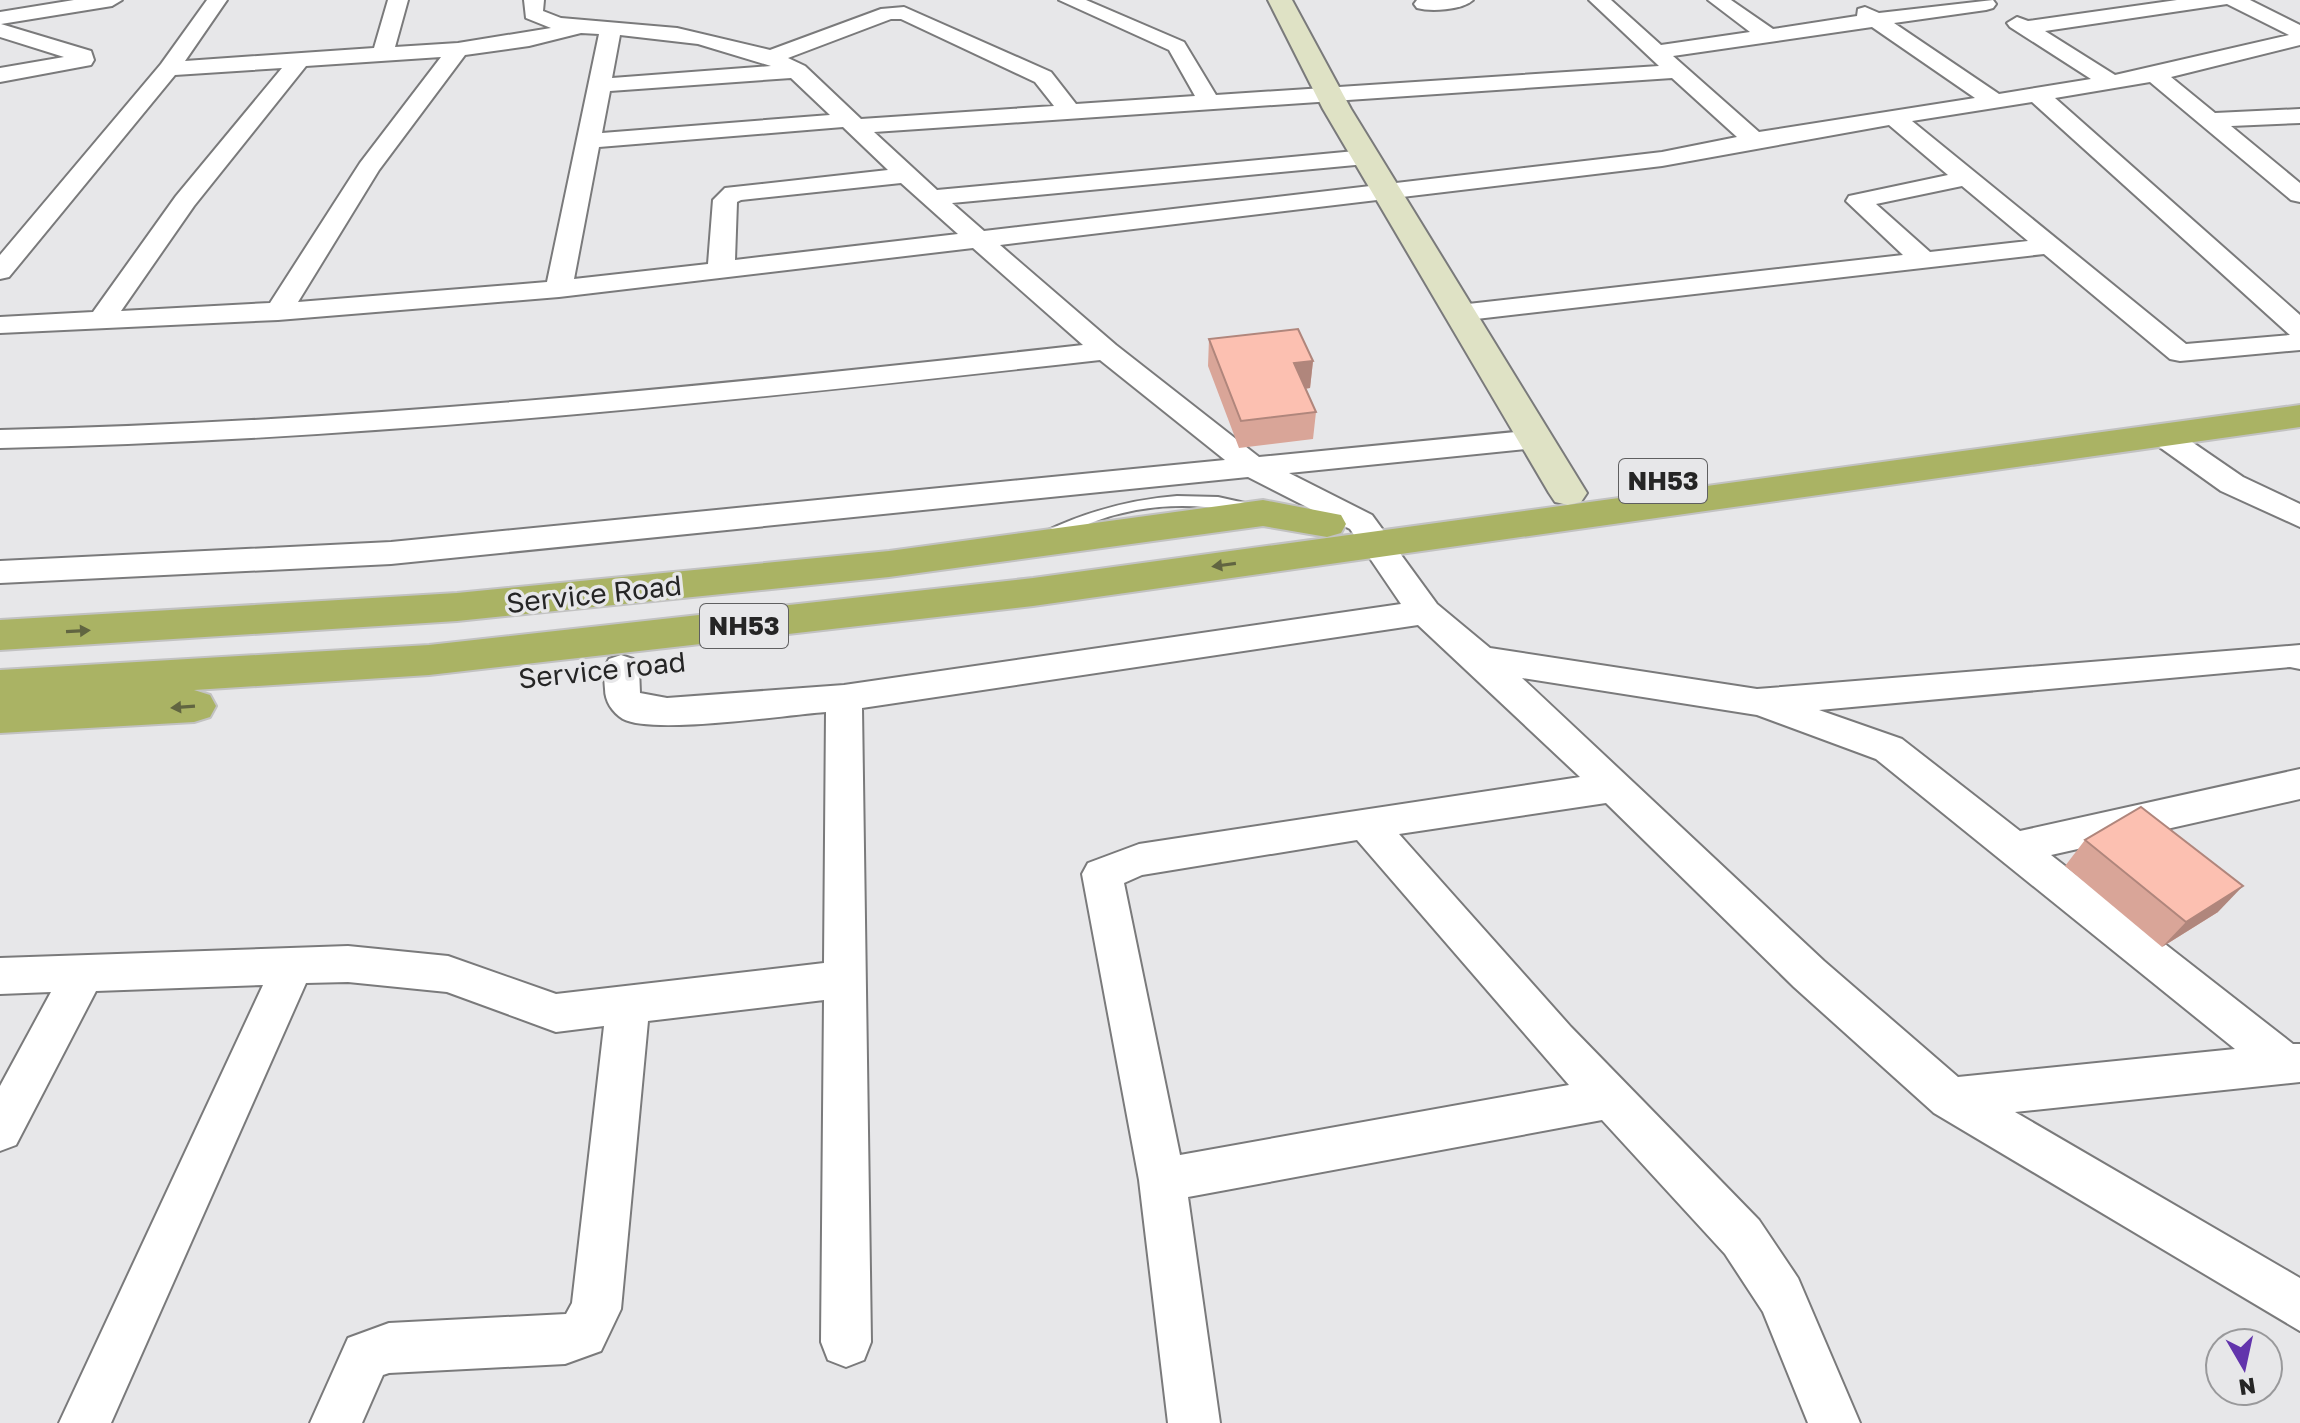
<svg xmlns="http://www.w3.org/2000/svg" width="2300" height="1423" viewBox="0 0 2300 1423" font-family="'Golos Text',sans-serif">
  <rect width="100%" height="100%" fill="#e7e7e9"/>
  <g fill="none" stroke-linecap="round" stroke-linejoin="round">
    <defs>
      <path id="service" d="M1177,496L1218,497L1263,507L1265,511L1257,516C1205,502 1147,502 1096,521C1080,526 1066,537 1050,541L1042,536L1044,532C1088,511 1129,500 1177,496Z"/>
      <g id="minor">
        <polygon points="74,0 122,0 112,6 1,24 91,51 94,60 91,65 0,82 0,68 64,57 0,37 0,12"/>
        <path d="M207,0H227L185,61L374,48L388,0H408L395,47L458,43L551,28L526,18L524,0H544L543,11L561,18L677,28L770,50L881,9L904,7L1051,72L1076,104L1195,96L1169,50L1059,0H1086L1184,42L1216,95L1659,66L1589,0H1611L1661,45L1750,32L1708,0H1731L1773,29L1857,16L1858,9L1865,7L1879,13L1993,0L1996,4L1993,8L1986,10L1894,23L1999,94L2091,79L2010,27L2007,23L2017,17L2028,21L2177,0H2250L2300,25V45L2171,77L2215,113L2300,109V123L2231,126L2300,183V202L2291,200L2150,82L2055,98L2300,315V350L2180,361L2170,359L2044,254L1459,321L1449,319L1445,313L1449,307L1459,305L1903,255L1846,201L1849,196L1948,175L1889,125L1662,166L1000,245L1116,345L1259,457L1535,430L1546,432L1550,439L1546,446L1535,448L1289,473L1372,515L1437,604L1490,648L1757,689L2300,645V669L2290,667L1819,710L1902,739L2020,831L2300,769V799L2051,855L2293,1044H2300V1082L2015,1112L2300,1278V1331L1934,1113L1794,987L1606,803L1399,834L1571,1027L1759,1220L1798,1278L1860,1423H1808L1763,1312L1725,1254L1602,1120L1188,1197L1220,1423H1168L1139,1180L1082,874L1088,863L1139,844L1580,777L1418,625L862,708L871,1342L864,1360L846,1367L828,1360L821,1342L824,1000L648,1021L621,1309L601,1351L565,1364L389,1373L383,1375L362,1423H310L348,1338L389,1323L566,1314L572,1303L604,1026L556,1032L447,992L348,982L306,983L111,1423H59L263,985L96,991L16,1145L0,1151V1086L51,992L0,994V958L348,946L448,956L556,994L824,963L826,712C786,715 653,735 623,719C612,712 605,701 605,689C604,677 603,669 609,659L621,655L633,659L639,668L640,693L667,698L844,685L1401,604L1350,529L1248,477L391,564L0,583V561L391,542L1225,460L1100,360C734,401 369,440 0,448V430C363,422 722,385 1083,345L973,248L559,297L278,320L0,333V317L93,312L176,196L282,68L175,75L9,277L0,279V255L161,64ZM2227,4L2289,35L2115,75L2045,31ZM891,19H901L1035,82L1054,106L861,119L805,66L788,58ZM1872,27L1975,98L1759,132L1673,56ZM581,33L599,34L547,282L298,302L379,170L465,55L529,46ZM620,35L698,44L771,66L612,78ZM441,57L360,163L270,303L121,311L194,206L306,66ZM791,78L830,115L602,133L610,91ZM1672,78L1737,137L1662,152L984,231L952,203L1366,164L1378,157L1366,150L937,190L874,132ZM2032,102L2290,335L2186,344L1912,121ZM843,127L888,170L725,188L713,200L708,264L574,279L599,147ZM901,183L958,234L735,260L737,202L741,200ZM1962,186L2028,241L1930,252L1876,204ZM1522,678L1757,715L1876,759L2235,1049L1958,1077L1824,961ZM1357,840L1569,1085L1180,1155L1124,883L1142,875Z"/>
        <path d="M1417,0H1473C1462,10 1431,12 1417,8L1414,4Z"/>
        <polygon points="2162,426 2173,429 2243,477 2300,504 2300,527 2221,491 2151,441 2147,435 2151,429"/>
      </g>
      <polygon id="secondary" points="1268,0 1292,0 1351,109 1587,493 1581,502 1568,505 1555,502 1549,493 1323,109"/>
      <g id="trunk">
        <polygon points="2300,405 2300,427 1033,606 429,675 194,690 210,695 216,706 210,717 194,722 0,733 0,670 429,645 1033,578"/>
        <polygon points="1263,500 1341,515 1346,524 1341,533 1327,537 1263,526 889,577 457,621 0,650 0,620 457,593 889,551"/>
      </g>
    </defs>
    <use href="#service" stroke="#7a7a7b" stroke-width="4"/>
    <use href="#minor" stroke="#7a7a7b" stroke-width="4"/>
    <use href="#secondary" stroke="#7a7a7b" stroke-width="4"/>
    <use href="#trunk" stroke="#c2c2c2" stroke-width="4"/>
    <use href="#service" fill="#fff" fill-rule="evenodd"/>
    <use href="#minor" fill="#fff" fill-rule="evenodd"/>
    <use href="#secondary" fill="#dfe2c5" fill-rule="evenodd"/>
    <use href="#trunk" fill="#aab364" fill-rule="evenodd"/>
  </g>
  <g fill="#d9a598">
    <polygon points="1209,339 1313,361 1310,388 1305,389 1316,412 1313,439 1239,448 1208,366"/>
    <polygon points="2085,840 2218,912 2162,947 2065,866"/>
  </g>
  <g fill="#b0867c">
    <polygon points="1313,361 1310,388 1291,390 1294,363"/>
    <polygon points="2243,886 2218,912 2162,947 2186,922"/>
  </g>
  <g fill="#fcc0b1" stroke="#b0867c" stroke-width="2">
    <polygon points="1298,329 1313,361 1294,363 1316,412 1241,421 1209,339"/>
    <polygon points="2141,807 2243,886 2186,922 2085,840"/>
  </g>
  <defs><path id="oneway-solid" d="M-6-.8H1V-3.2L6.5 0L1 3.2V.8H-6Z" transform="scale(2)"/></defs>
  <g fill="#616541">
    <use href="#oneway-solid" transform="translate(1224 565) rotate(172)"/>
    <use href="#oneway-solid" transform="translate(78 631) rotate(-3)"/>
    <use href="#oneway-solid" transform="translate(183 707) rotate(176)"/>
  </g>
  <g text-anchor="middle" stroke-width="7" stroke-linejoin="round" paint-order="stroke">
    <g fill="#e7e7e9" stroke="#5f5f60" stroke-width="2">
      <rect x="1619" y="459" width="88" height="44" rx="6"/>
      <rect x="700" y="604" width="88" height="44" rx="6"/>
    </g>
    <g font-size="26" font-weight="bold" fill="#252525">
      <text x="1663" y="490">NH53</text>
      <text x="744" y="635">NH53</text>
    </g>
    <g font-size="28" fill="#252525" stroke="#e7e7e9">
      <text transform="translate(594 594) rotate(-6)" y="10">Service Road</text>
      <text transform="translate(602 670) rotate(-6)" y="10">Service road</text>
    </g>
  </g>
  <g transform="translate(2244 1367) rotate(171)"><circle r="38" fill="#e7e7e9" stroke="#99999b" stroke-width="2"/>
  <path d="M0-6L14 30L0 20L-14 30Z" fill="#6234ac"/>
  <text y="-12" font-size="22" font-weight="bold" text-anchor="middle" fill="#252525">N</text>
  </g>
</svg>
